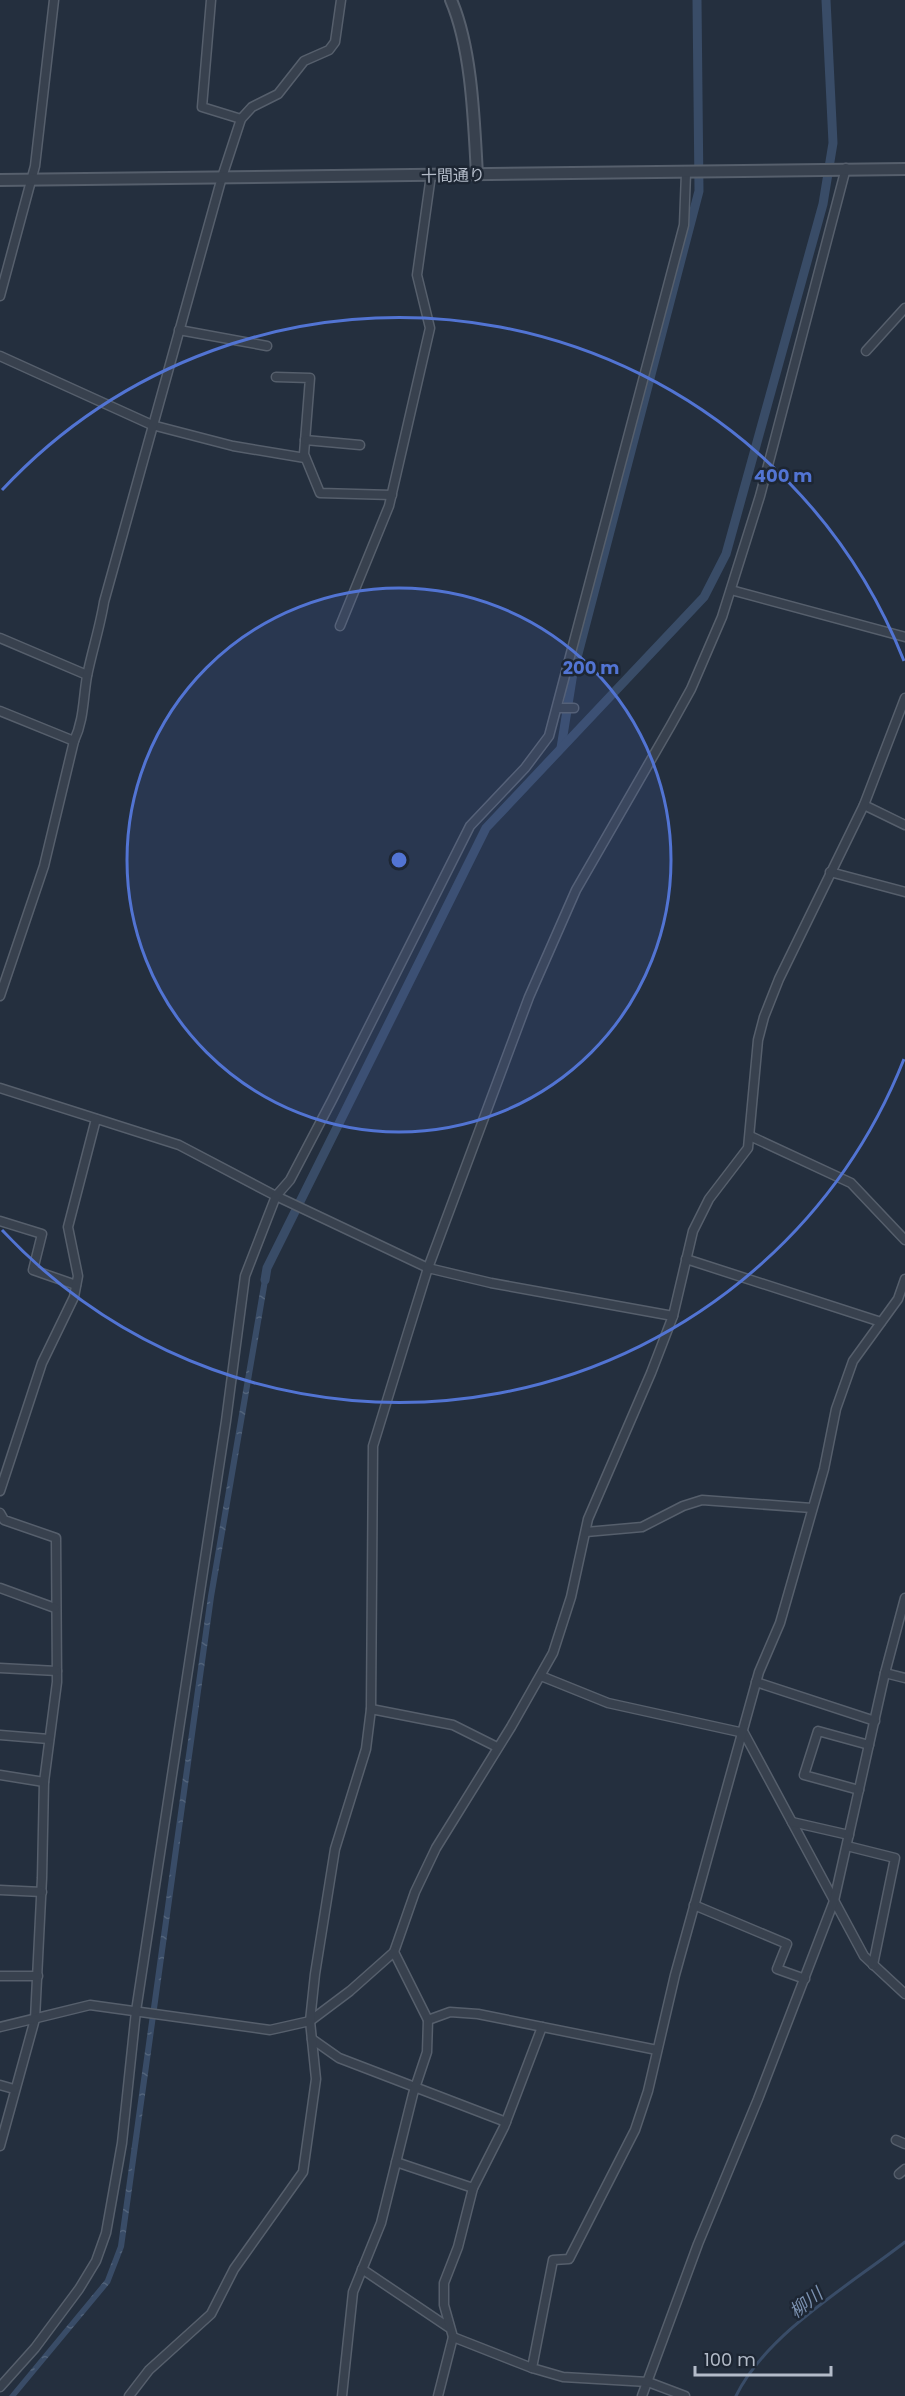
<svg xmlns="http://www.w3.org/2000/svg" width="905" height="2396" viewBox="0 0 905 2396" font-family="Poppins,'Noto Sans JP',sans-serif">
  <defs>
    <pattern id="water-ripples" width="26" height="14" patternUnits="userSpaceOnUse" patternTransform="scale(1.5)"><rect width="26" height="14" fill="#394c67"/><path d="M2 4q2-2 4 0t4 0M15 11q2-2 4 0t4 0" fill="none" stroke="#53647b"/></pattern>
  </defs>
  <rect width="100%" height="100%" fill="#242f3e"/>
  <polygon fill="url(#water-ripples)" points="264,1268 270,1269 214,1597 124,2247 110,2283 16,2396 9,2396 105,2280 118,2246 208,1596"/>
  <g fill="none" stroke-linecap="round" stroke-linejoin="round">
    <path stroke="#394c67" stroke-width="3" d="M736,2396C766,2334 851,2284 905,2242"/>
    <g stroke="#394c67" stroke-width="9">
      <polyline points="561,748 573,673 699,191 697,0"/>
      <polyline points="265,1280 267,1268 486,828 704,597 726,554 823,204 833,143 826,0"/>
    </g>
    <defs>
      <g id="minor">
        <polyline points="211,0 202,107 241,119"/>
        <polyline points="0,296 35,166 54,0"/>
        <polyline points="179,330 267,346"/>
        <polyline points="866,351 905,308"/>
        <polyline points="0,356 152,425 233,446 305,458"/>
        <polyline points="276,377 310,378 304,454 320,493 392,495"/>
        <polyline points="305,440 360,445"/>
        <polyline points="731,590 905,637"/>
        <polyline points="340,626 389,506 430,328 417,275 431,175"/>
        <polyline points="0,638 87,675"/>
        <polyline points="557,708 574,708"/>
        <polyline points="0,711 74,741"/>
        <polyline points="864,805 905,825"/>
        <polyline points="830,872 905,892"/>
        <path d="M0,996L44,866L74,741C84,720 83,699 87,676C92,651 100,627 104,602L222,177L241,119L252,107L278,94L304,61L329,50L335,42L341,0"/>
        <polyline points="0,1088 179,1145 276,1196 428,1268 491,1283 673,1316"/>
        <polyline points="750,1136 851,1183 905,1240"/>
        <polyline points="0,1221 42,1234 33,1270 76,1285"/>
        <polyline points="686,1259 881,1322"/>
        <polyline points="0,1491 42,1363 74,1297 78,1276 68,1227 96,1119"/>
        <polyline points="0,1513 4,1520 56,1538 57,1682 44,1782 42,1878 35,2019 0,2146"/>
        <polyline points="586,1532 642,1527 683,1506 702,1500 812,1508"/>
        <polyline points="0,1588 55,1608"/>
        <polyline points="0,1668 57,1671"/>
        <polyline points="885,1673 905,1678"/>
        <polyline points="541,1676 608,1703 744,1733 864,1956 905,1994"/>
        <polyline points="756,1682 875,1721"/>
        <polyline points="371,1709 453,1725 497,1747"/>
        <polyline points="0,1735 49,1739"/>
        <polyline points="0,1775 44,1782"/>
        <polyline points="859,1790 804,1775 818,1731 869,1745"/>
        <polyline points="792,1822 849,1835"/>
        <polyline points="847,1846 895,1858 873,1965"/>
        <polyline points="0,1890 42,1892"/>
        <polyline points="694,1905 787,1944 777,1969 805,1979"/>
        <polyline points="0,1976 38,1976"/>
        <polyline points="428,2020 450,2012 478,2014 657,2050"/>
        <polyline points="0,2027 90,2005 270,2030 310,2021 350,1991 394,1952 415,1892 436,1848 511,1727 553,1653 571,1597 588,1519 651,1373 673,1316 693,1231 709,1199 748,1148 758,1040 764,1017 779,979 864,805 905,698"/>
        <polyline points="312,2039 339,2058 506,2122"/>
        <polyline points="0,2085 14,2089"/>
        <polyline points="896,2140 905,2144"/>
        <polyline points="396,2162 473,2188"/>
        <polyline points="899,2174 905,2169"/>
        <polyline points="362,2269 448,2327"/>
        <polyline points="453,2337 532,2368"/>
        <polyline points="0,2387 35,2348 79,2289 96,2261 106,2233 122,2143 136,2011 226,1421 245,1276 276,1196 290,1180 332,1100 470,826 525,768 549,736 684,225 686,173"/>
        <polyline points="129,2396 149,2370 211,2314 234,2269 303,2172 316,2079 310,2021 315,1974 335,1849 366,1749 371,1709 373,1446 405,1342 428,1268 529,997 576,890 671,725 691,689 722,617 760,496 846,168"/>
        <polyline points="342,2396 353,2292 381,2223 413,2094 427,2052 428,2020 394,1952"/>
        <polyline points="438,2396 453,2337 444,2305 444,2283 458,2247 473,2188 504,2127 542,2027"/>
        <polyline points="642,2396 698,2244 758,2099 834,1901 885,1673 905,1598"/>
        <polyline points="685,2396 648,2382 563,2377 532,2368 553,2260 569,2259 635,2130 648,2091 675,1975 759,1672 780,1623 824,1469 836,1409 853,1361 898,1299 905,1279"/>
      </g>
      <g id="tertiary">
        <path d="M451,0C472,49 474,121 477,175"/>
        <polyline points="0,180 905,169"/>
      </g>
    </defs>
    <use href="#minor" stroke="#565f6c" stroke-width="11"/>
    <use href="#tertiary" stroke="#565f6c" stroke-width="14"/>
    <use href="#minor" stroke="#38414e" stroke-width="8"/>
    <use href="#tertiary" stroke="#38414e" stroke-width="10"/>
  </g>
  <circle cx="399" cy="860" r="272" fill="#5274d3" fill-opacity=".12"/>
  <g fill="none" stroke="#5274d3" stroke-width="3">
    <circle cx="399" cy="860" r="272"/>
    <path d="M904 1059A543 543 0 0 1 2 1230M2 490A543 543 0 0 1 904 661"/>
  </g>
  <g text-anchor="middle" stroke-width="5" stroke-linejoin="round" paint-order="stroke">
    <g font-size="16" fill="#b4bcc9" stroke="#1d2633">
      <text transform="translate(453 175) rotate(-1)" y="6">十間通り</text>
    </g>
    <g font-size="18" font-style="italic" fill="#7c92b1" stroke="#1d2633">
      <text transform="translate(806 2303) rotate(-38)" y="6">柳川</text>
    </g>
  </g>
  <circle cx="399" cy="860" r="9" fill="#5274d3" stroke="#1d2633" stroke-width="3"/>
  <g font-size="18" text-anchor="middle" font-weight="bold" fill="#5274d3" stroke="#1d2633" stroke-width="5" stroke-linejoin="round" paint-order="stroke">
    <text x="783" y="482">400 m</text>
    <text x="591" y="674">200 m</text>
  </g>
  <path d="M695 2366v9h136v-9" fill="none" stroke="#b4bcc9" stroke-width="3"/>
  <text x="704" y="2366" font-size="18" fill="#b4bcc9" stroke="#1d2633" stroke-width="4.5" paint-order="stroke">100 m</text>
</svg>
